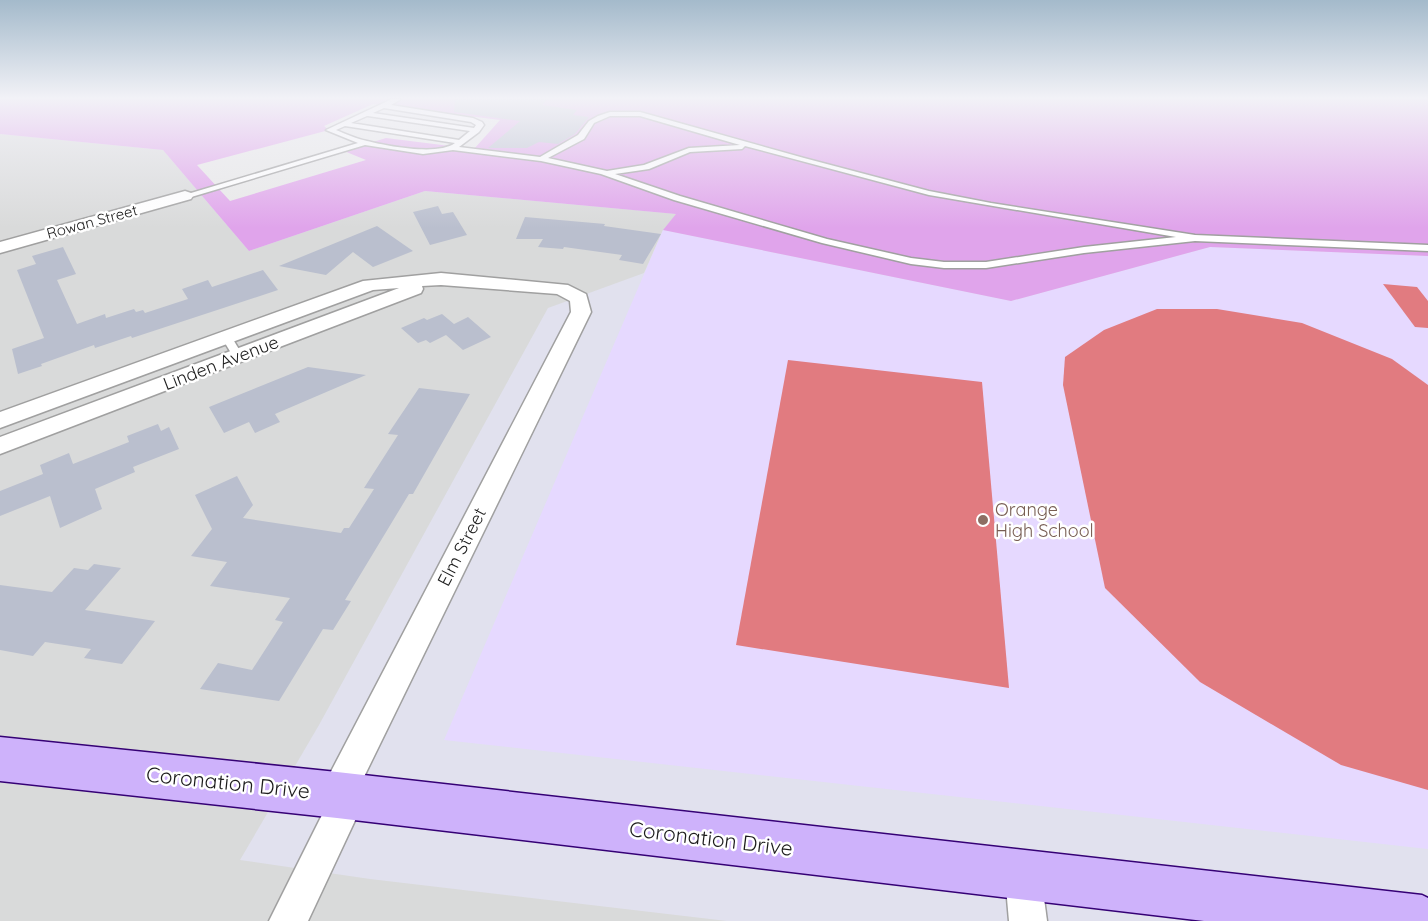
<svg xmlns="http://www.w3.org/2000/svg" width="1428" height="921" viewBox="0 0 1428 921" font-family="Quicksand,sans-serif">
  <rect width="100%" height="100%" fill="#e1e1ee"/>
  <polygon fill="#d9dada" points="0,134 163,150 249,251 425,191 677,214 663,230 644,273 548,308 319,725 240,860 370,879 727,921 0,921"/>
  <polygon fill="#e6d9ff" points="663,230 1011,301 1210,247 1428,256 1428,849 444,740"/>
  <polygon fill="#e0a4eb" points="0,99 1428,99 1428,256 1210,247 1011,301 663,230 676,214 425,191 249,251 163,150 0,134"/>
  <g fill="#e17b80">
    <polygon points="1383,284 1417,287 1428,301 1428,328 1415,327"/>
    <polygon points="1157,309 1217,309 1302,323 1392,359 1428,385 1428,790 1341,765 1200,682 1105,588 1063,385 1065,357 1104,330"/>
    <polygon points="788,360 982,382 1009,688 736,645"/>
  </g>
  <polygon fill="#e8e8e8" points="373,104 500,120 474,149 386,138 344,151 366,160 230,201 197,165 329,130 324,126"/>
  <g fill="#babfce">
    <polygon points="455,99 548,99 542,105 577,110 573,115 589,117 575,134 558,144 539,142 527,148 488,148 520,121 454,112"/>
    <polygon points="438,206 442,214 453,212 467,235 430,245 413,212"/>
    <polygon points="525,217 605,224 604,226 661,234 643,264 619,260 622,255 564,247 563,249 538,247 543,239 516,239"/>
    <polygon points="377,226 413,251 373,267 353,252 326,275 279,266"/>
    <polygon points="63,247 76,274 57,280 77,324 105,314 106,318 134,309 136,312 143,310 145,313 188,299 182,289 208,280 212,287 263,270 278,290 132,338 131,336 95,348 94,345 41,364 42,366 18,374 12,349 44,338 17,270 36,264 32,256"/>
    <polygon points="442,314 454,324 468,317 491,337 463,350 446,335 430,343 426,340 418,343 401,328 424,318 427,320"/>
    <polygon points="308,367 366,375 275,414 280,422 255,433 249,422 224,433 209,407"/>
    <polygon points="419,388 470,394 413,494 409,494 345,600 351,601 333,630 323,629 279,701 200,689 218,663 252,670 283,622 275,620 290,598 210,586 227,562 191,556 212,529 195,495 237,476 253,505 243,518 341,533 344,528 349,528 374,489 364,488 398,435 388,434"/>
    <polygon points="158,424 161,431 169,427 179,449 133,467 135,472 95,489 102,509 60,528 50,496 0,516 0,491 43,474 40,465 69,453 73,464 129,442 127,436"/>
    <polygon points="94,564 121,568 85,610 155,621 122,664 84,658 91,649 45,642 33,656 0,650 0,585 52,592 74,568 88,570"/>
  </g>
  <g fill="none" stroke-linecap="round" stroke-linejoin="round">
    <defs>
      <g id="lane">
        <path d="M392,99H401L391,105L473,118L482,122L484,125L479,132L459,147L540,157L578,135L589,121L598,116L610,112H640L804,158L929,191L991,203L1195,235L1428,245V251L1195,241L1084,253L986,268H944L911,264L822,243L674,200L601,174L541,161L453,150L423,154L365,145L188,198L181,196L358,143L326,130ZM384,108L471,122L476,125L474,128L373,113ZM367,116H368L470,131L459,140L351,123ZM610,116H640L740,145L689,148L644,165L607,171L548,158L584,139L594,123ZM345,126L455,143C438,156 387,146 367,141C357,139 346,134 336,130ZM745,146L929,195L1176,237L1084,247L986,262H944L911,258L827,239L680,196L615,174L649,169L690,152L742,149Z"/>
        <polygon points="227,335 231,336 243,356 242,358 238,359 234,358 222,338"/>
      </g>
      <g id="street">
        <polygon points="185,191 191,193 193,196 191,199 0,253 0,242"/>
        <polygon points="441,273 568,285 586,294 591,312 360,785 366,797 308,921 269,921 326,807 320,795 325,783 571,312 570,301 557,294 441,285 422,286 423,289 421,293 0,454 0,437 399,288 373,290 0,428 0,412 363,281"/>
        <polygon points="1023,858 1036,863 1041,876 1047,921 1009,921 1005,876 1010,863"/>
      </g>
      <polygon id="secondary" points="0,737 337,772 1422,895 1428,898 1428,921 1204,921 337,818 0,781"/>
    </defs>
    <use href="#lane" stroke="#a0a0a0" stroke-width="3"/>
    <use href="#street" stroke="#a0a0a0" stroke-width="3"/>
    <use href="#secondary" stroke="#350175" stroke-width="3"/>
    <use href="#lane" fill="#fff" fill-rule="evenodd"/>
    <use href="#street" fill="#fff" fill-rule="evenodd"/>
    <use href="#secondary" fill="#ceb2fb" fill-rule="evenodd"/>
  </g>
  <linearGradient id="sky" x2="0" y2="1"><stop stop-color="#a4bacb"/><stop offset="0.43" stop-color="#f2f2f7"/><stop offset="1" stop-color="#f2f2f7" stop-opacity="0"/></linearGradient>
  <rect width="1428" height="228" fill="url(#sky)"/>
  <circle fill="#8d6e63" stroke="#fff" stroke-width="2" cx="983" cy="520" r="6"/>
  <g text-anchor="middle" stroke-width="5" stroke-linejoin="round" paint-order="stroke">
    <g font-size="15" fill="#1c1c1c" stroke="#fff">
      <text transform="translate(92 222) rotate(-15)" y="5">Rowan Street</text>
    </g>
    <g font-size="18" fill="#1c1c1c" stroke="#fff">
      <text transform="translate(221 363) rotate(-21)" y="6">Linden Avenue</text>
      <text transform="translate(462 547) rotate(-63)" y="6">Elm Street</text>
    </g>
    <g font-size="18" fill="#785e54" stroke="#fff" text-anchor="start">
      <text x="995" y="516">Orange<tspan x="995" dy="21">High School</tspan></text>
    </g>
    <g font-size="21" fill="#1c1c1c" stroke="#fff">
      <text transform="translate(228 783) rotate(6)" y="7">Coronation Drive</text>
      <text transform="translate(711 839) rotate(7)" y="7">Coronation Drive</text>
    </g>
  </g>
</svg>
